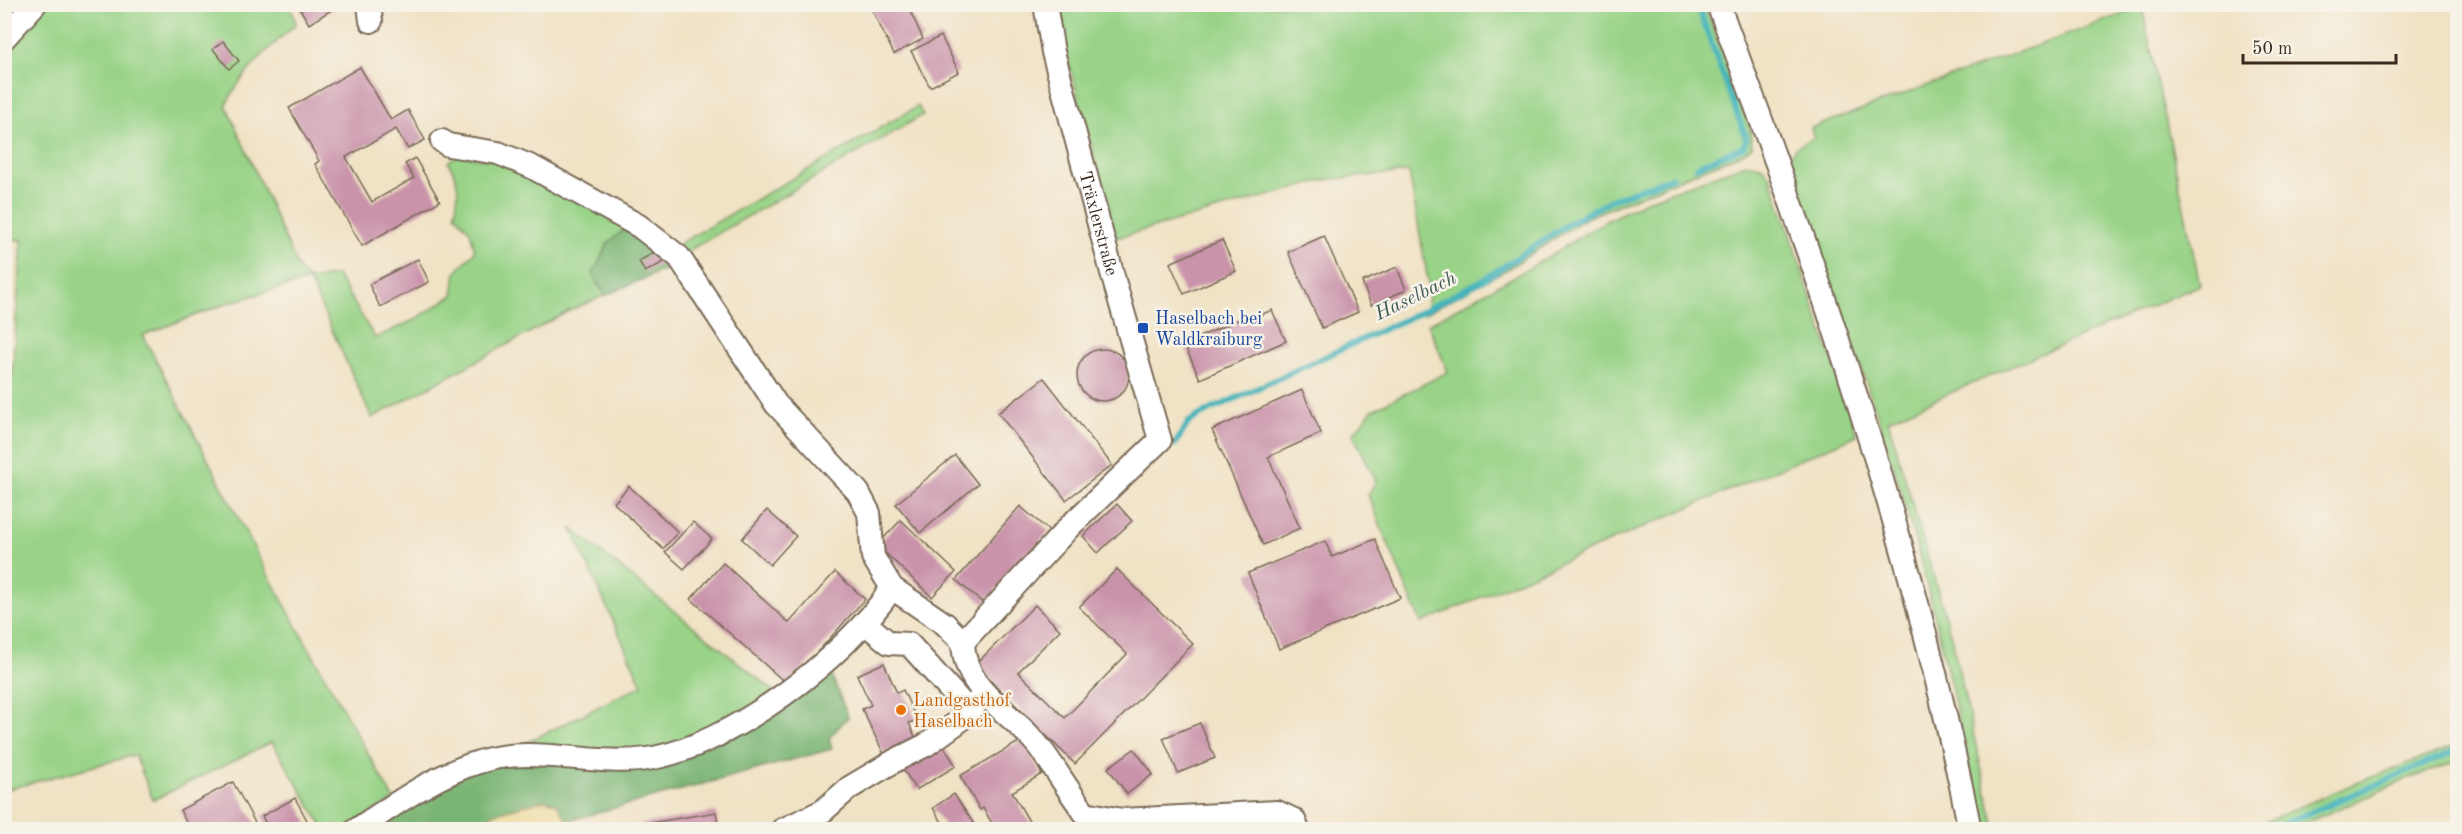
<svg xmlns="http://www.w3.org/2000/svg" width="2462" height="834" viewBox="0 0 2462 834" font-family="'Old Standard TT',serif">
  <rect width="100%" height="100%" fill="#f7f3e8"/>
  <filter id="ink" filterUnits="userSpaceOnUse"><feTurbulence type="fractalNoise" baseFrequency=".0167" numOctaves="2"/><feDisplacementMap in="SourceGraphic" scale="12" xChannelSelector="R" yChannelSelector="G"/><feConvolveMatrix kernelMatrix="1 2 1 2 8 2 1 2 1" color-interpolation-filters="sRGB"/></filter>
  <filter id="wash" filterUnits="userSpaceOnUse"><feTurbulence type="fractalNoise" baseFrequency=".008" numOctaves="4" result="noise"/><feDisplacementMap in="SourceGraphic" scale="24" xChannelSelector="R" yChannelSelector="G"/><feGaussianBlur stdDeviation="1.35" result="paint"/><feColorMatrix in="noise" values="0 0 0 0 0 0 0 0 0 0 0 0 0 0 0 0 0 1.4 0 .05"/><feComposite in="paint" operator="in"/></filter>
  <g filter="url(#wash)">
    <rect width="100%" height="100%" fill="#f0e2c5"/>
    <g fill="#98d387" stroke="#6a7e52" stroke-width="1.5">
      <path d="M41,4L290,5L296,24C268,49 243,71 226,105L299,270L310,280L337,275L375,338L416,319L453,295L456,272L475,251L470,231L455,214C459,192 460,181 448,162L457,155L514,163L627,227L597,284L606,295L571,310L372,418L309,280L231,302L143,335L266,571L394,800L344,829H324L272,742L153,800L135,755L5,790L4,382L12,378L22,240L5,239V45Z"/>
      <polygon points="1053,5 1705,5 1750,128 1752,146 1745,152 1588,217 1509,268 1425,314 1430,293 1409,172 1325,180 1116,238"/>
      <path d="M2142,7L2200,285L1888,420L1951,636L1995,829H1982C1962,735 1942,640 1917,547C1882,417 1833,290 1789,164C1790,148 1800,144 1814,138L1811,128Z"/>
      <polygon points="918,106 923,115 683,254 677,245"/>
      <path d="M1746,164C1760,164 1764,166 1771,178L1857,435L1421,623L1368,495L1376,481L1353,434L1372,410L1448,372L1428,324L1530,268L1604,222L1648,200Z"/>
      <polygon points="571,528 775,692 724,727 650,751 520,746 642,685"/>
      <polygon points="2457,745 2457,761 2411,778 2291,829 2248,829 2356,783"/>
    </g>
    <g fill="#7ab574" stroke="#5a7049" stroke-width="1.5">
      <polygon points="627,227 678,264 606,295 597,284 593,273 608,243"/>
      <polygon points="830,671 848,717 829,738 832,749 567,821 557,804 545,801 493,814 476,829 368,830 473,771 498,763 636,766"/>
    </g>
    <polygon fill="#eeda9e" stroke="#94825e" stroke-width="1.5" points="545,800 557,804 567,821 550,829 479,828 493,814"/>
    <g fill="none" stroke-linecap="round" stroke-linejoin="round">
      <g stroke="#44b4bb" stroke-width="6">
        <polyline points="1696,167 1744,146 1746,138 1697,4"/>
        <polyline points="1175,444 1189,422 1200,415 1421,312 1483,280 1571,222 1611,200 1672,177"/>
        <polyline points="2269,830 2458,750"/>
      </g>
    </g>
    <g id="blocks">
      <g fill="#c993aa">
        <polygon points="307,4 331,4 333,9 309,24 300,9"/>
        <polygon points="869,4 907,4 923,39 894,54"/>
        <polygon points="941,36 959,72 930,87 911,51"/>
        <polygon points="223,41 239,61 229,69 213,49"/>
        <polygon points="360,67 391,120 408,110 425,140 408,149 396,129 346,157 372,202 414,178 405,164 415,158 440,201 362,246 315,164 319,161 289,108"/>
        <polygon points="1324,236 1358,312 1322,328 1288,252"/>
        <polygon points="1222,240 1236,271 1184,294 1170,263"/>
        <polygon points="4,251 11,251 8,329 4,329"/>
        <polygon points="657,251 664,262 645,272 639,261"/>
        <polygon points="418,259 429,282 380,307 369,284"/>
        <polygon points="1397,267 1406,290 1371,305 1362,282"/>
        <polygon points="1272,310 1286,341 1200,379 1184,344 1242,318 1244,322"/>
        <circle cx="1103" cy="375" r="26"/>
        <polygon points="1044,378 1112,465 1066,500 998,413"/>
        <polygon points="1302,390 1321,433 1268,457 1300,528 1263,545 1212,430"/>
        <polygon points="955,455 978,484 920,533 896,504"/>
        <polygon points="629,486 678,532 663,549 614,503"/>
        <polygon points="1117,504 1132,521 1098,553 1083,536"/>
        <polygon points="1020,506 1049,531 984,604 956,580"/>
        <polygon points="767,510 796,536 770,565 742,539"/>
        <polygon points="901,520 956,572 932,597 877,545"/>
        <polygon points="693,522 712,539 684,569 665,552"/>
        <polygon points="1375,539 1400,598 1279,649 1248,573 1325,541 1332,557"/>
        <polygon points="723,563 789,623 835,572 865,599 788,685 691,599"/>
        <polygon points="1117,569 1193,644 1075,764 975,665 1035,605 1060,630 1018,672 1065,718 1127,654 1079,607"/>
        <polygon points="884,663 897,693 903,690 917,720 909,723 916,739 884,754 862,709 871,705 857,675"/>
        <polygon points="1200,723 1215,758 1178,773 1163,738"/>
        <polygon points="1022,740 1042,774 1012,792 1034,830 996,830 983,808 980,810 960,776"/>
        <polygon points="943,745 956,766 916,790 903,769"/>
        <polygon points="1134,749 1153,774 1127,794 1108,768"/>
        <polygon points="233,782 259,830 190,830 180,810"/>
        <polygon points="954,794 978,830 947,830 933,808"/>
        <polygon points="295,798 308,822 294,830 269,830 262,816"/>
        <polygon points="716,812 719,830 620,830 620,828"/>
      </g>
    </g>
  </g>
  <g filter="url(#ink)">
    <use href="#blocks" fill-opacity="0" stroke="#7a6a58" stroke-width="1.5"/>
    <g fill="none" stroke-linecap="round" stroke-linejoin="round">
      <defs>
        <g id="minor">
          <polyline points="369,4 371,21"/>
          <path id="s1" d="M1045,4L1053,52L1115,284L1160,440L1071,525L963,642C964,693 1012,711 1040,748C1056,769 1069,792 1085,813L1122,820L1277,812L1294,820L1298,830"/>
          <path d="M1718,4C1820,274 1914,547 1970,830"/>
          <polyline points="4,38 35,4"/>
          <polyline points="442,141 448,145 498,153 532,167 639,226 679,257 776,404 858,492 869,513 873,557 892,588 945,624 963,642"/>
          <polyline points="865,623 889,643 909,644 969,711"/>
          <path d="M356,830C394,805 435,775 479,762C534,744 591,767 647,759C730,747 846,657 892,588"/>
          <polyline points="782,830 823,811 849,788 896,760 926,745 958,722 985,694"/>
        </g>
      </defs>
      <use href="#minor" stroke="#7a6a58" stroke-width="26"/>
      <use href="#minor" stroke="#fff" stroke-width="22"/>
    </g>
  </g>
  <rect fill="#1a4fb4" stroke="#f7f3e8" stroke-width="2" x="1137" y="322" width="12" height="12" rx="3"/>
  <circle fill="#e8710a" stroke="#f7f3e8" stroke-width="2" cx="901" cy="710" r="6"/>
  <g text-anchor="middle" stroke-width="5" stroke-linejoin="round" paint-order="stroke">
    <g font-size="18" fill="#3b2a1e" stroke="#f7f3e8">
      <text dy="6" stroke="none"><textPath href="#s1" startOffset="226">Träxlerstraße</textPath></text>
    </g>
    <g font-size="18" fill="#164399" stroke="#f7f3e8" text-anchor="start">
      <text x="1155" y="324">Haselbach bei<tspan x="1155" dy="21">Waldkraiburg</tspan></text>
    </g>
    <g font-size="18" fill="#c56008" stroke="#f7f3e8" text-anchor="start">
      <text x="913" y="706">Landgasthof<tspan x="913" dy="21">Haselbach</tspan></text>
    </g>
    <g font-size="20" font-style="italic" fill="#3e5a55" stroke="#f7f3e8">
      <text transform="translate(1415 295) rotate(-26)" y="7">Haselbach</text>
    </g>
  </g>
  <rect width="2462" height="834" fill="none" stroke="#f7f3e8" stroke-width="24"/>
  <path d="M2243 54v9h153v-9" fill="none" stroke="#3b2a1e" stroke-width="3"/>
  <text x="2252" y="54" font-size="18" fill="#3b2a1e" stroke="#f7f3e8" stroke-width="4.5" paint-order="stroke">50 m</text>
</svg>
